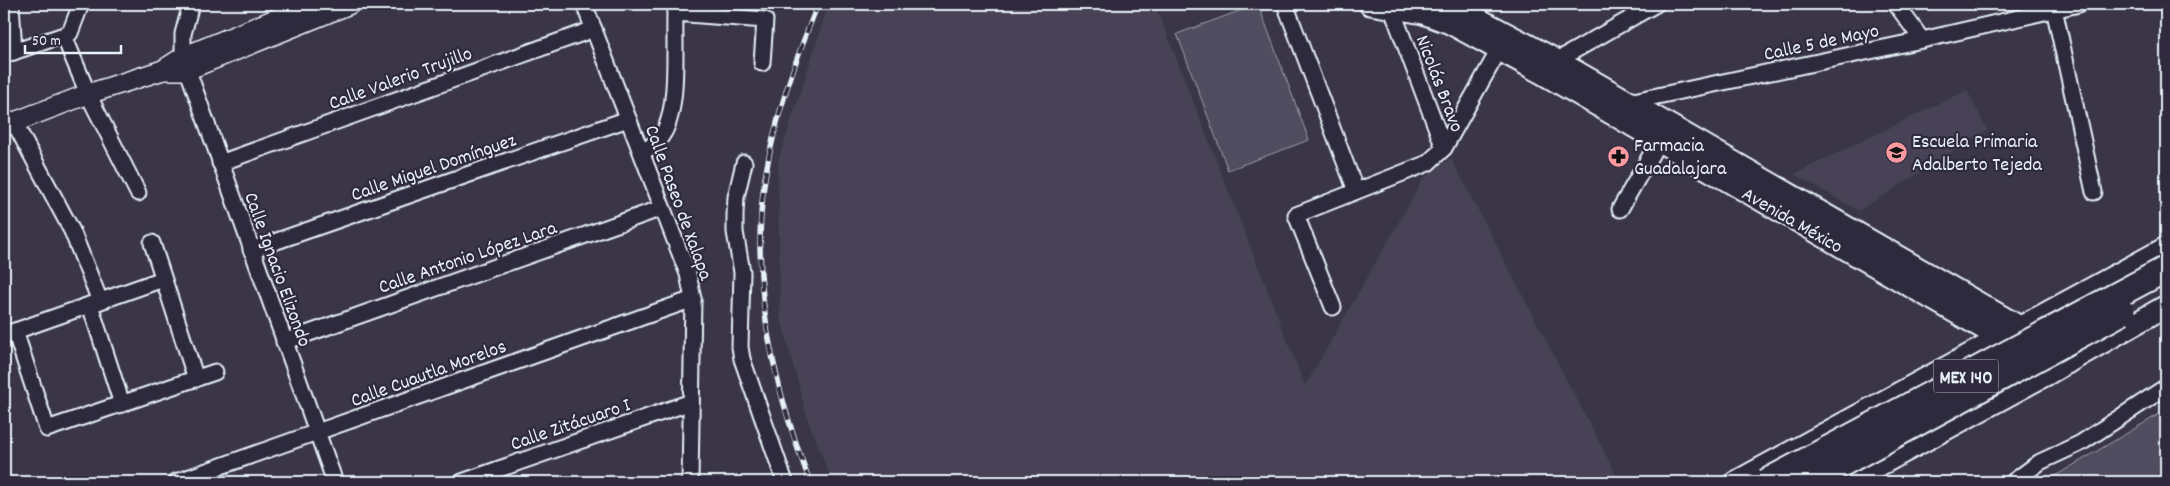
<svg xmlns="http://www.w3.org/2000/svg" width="2170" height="486" viewBox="0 0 2170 486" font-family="Dekko,sans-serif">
  <rect width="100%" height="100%" fill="#3a3648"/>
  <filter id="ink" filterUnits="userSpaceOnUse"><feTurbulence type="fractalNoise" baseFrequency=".02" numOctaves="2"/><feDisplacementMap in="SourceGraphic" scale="10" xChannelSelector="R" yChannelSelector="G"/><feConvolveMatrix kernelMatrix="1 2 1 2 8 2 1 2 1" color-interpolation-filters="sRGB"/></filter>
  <g filter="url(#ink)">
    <g fill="#464354">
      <polygon points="829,4 1155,4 1305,386 1425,176 1451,158 1620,482 832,482 807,417 780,315 778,161"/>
      <polygon points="1967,90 1987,130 1859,211 1794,174"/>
    </g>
    <g fill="#504e5f" stroke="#9ca0ac">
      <polygon points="1258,4 1309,140 1228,170 1177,34"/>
      <polygon points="2166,410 2166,482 2045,482"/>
    </g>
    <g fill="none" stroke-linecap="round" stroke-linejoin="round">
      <defs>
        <g id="minor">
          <polyline points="11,4 14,52"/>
          <polyline points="191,4 183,34 183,57 335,482"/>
          <polyline points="584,4 688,274 693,299 690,482"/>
          <polyline points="1285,4 1356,191"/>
          <polyline points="1390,4 1444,148"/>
          <polyline points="1896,4 1922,40"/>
          <polyline points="2053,4 2094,192"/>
          <polyline points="1435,16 1439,4"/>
          <polyline points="64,36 88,94 138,193"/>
          <polyline points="4,55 70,33 81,4"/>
          <polyline points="1549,65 1656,4"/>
          <polyline points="1629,102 1922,40 2079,4"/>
          <polyline points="14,122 72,231 100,301"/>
          <path d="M642,153C650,147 659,142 664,132C679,105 674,45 675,13L765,20L762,63"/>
          <polyline points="220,163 594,29"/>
          <polyline points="744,163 736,197 735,214 735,232 742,272 740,347 742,359 785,482"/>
          <polyline points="1620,209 1664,132"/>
          <polyline points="152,243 196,379"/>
          <polyline points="251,250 628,119"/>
          <polyline points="90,305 122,404"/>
          <polyline points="1333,307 1296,215 1428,163 1444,148 1499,50"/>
          <polyline points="15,331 47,429 215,372"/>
          <polyline points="4,335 163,279"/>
          <polyline points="284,342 662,208"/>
          <polyline points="176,482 693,299"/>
          <polyline points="462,482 691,402"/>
          <polyline points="2013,482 2040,462 2081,443 2166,387"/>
        </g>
        <g id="tertiary">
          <polyline points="163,70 187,70 350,4"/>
          <polyline points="4,126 88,94 163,70 183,57 312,4"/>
        </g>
        <g id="secondary">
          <polyline points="1370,4 1423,13 1450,23 1540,72 2000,338 2047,374"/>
          <polyline points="1450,4 1556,60 2020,327 2067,363"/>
          <polyline points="1736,482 2166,248"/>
          <polyline points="1848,482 2047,374 2166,306"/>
        </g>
      </defs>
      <use href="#minor" stroke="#e8f1f8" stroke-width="19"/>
      <use href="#tertiary" stroke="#e8f1f8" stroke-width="22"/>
      <use href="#secondary" stroke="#e8f1f8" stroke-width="25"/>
      <use href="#minor" stroke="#2f2a3d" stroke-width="15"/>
      <use href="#tertiary" stroke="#2f2a3d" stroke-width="19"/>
      <use href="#secondary" stroke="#2f2a3d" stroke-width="21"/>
      <defs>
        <path id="rail" d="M810,482C773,386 749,281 765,178C775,117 795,61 818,4"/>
      </defs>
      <use href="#rail" stroke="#e8f1f8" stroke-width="5.5"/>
      <use href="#rail" stroke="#2f2a3d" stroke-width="4" stroke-dasharray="11" stroke-linecap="butt"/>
      <defs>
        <g id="trunk-bridge">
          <polyline points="1766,482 2166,269"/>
          <polyline points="1808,482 2122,312"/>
        </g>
      </defs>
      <use href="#trunk-bridge" stroke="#e8f1f8" stroke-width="29" stroke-linecap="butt"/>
      <use href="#trunk-bridge" stroke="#2f2a3d" stroke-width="25"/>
    </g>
  </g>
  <defs>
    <symbol id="school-disc" viewBox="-11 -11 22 22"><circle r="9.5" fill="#ff9aa2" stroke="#2f2a3d"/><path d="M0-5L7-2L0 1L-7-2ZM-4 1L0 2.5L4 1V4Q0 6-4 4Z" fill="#111"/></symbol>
    <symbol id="pharmacy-disc" viewBox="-11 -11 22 22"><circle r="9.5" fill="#ff9aa2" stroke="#2f2a3d"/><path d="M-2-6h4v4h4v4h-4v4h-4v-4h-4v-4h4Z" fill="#111"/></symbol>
  </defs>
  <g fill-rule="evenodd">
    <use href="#school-disc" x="1884" y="140" width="25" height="25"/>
    <use href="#pharmacy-disc" x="1606" y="144" width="25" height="25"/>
  </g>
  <g text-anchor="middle" stroke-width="4.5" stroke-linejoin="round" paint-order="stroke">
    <rect fill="#2f2a3d" stroke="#b0b5c0" stroke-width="1" x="1933.5" y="359.5" width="65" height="33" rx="4"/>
    <g font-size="19" font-weight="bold" fill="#e8f1f8">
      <text x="1966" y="383">MEX 140</text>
    </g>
    <g font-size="20" fill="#e8f1f8" stroke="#2f2a3d">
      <text transform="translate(1821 41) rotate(-12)" y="7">Calle 5 de Mayo</text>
      <text transform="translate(400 77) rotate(-20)" y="7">Calle Valerio Trujillo</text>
      <text transform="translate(1441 83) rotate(69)" y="7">Nicolás Bravo</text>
      <text transform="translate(433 166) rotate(-19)" y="7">Calle Miguel Domínguez</text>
      <text transform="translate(680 202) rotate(70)" y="7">Calle Paseo de Xalapa</text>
      <text transform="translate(1793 219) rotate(30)" y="7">Avenida México</text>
      <text transform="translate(467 256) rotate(-19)" y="7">Calle Antonio López Lara</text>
      <text transform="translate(279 269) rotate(70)" y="7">Calle Ignacio Elizondo</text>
      <text transform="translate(428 372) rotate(-20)" y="7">Calle Cuautla Morelos</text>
      <text transform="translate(570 423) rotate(-19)" y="7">Calle Zitácuaro I</text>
    </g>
    <g font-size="20" fill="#e8f1f8" stroke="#2f2a3d" text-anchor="start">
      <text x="1912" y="147">Escuela Primaria<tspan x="1912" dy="23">Adalberto Tejeda</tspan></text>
      <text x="1634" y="151">Farmacia<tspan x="1634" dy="23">Guadalajara</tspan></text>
    </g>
  </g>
  <rect width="2170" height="486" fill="none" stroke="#2f2a3d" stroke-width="20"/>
  <rect x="10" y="10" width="2150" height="466" fill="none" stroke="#e8f1f8" stroke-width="2" filter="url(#ink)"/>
  <path d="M25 45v8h96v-8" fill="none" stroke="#e8f1f8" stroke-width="2.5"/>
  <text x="32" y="45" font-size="15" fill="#e8f1f8" stroke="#2f2a3d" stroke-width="4" paint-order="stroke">50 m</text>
</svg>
